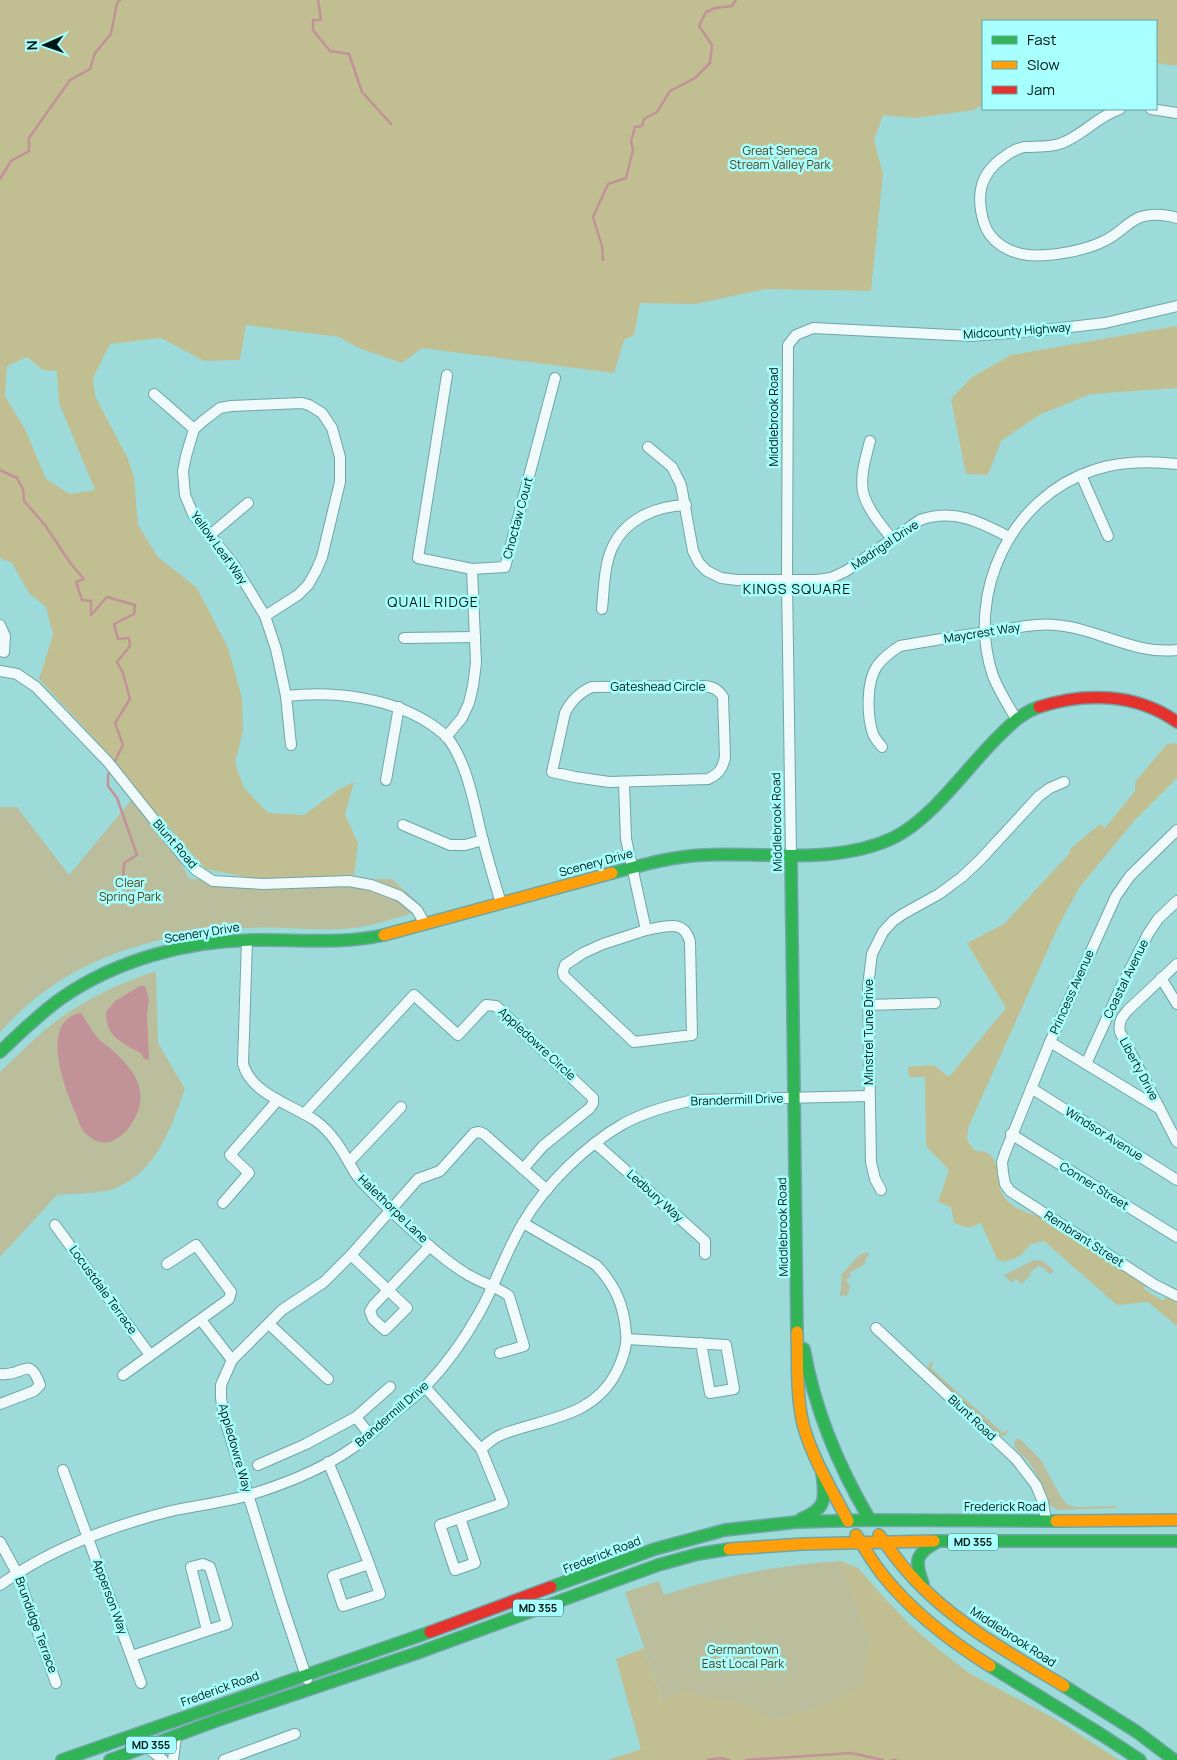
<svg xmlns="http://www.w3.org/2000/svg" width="1177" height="1760" viewBox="0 0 1177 1760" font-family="Manrope,sans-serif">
  <rect width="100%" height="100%" fill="#9ddbdb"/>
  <g fill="#bbbe9c">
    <path d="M143,786L189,879H392L425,909C399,917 372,927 344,929C313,931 281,926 249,928C179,931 103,948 45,991C28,1003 14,1017 0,1032V807H17L69,875Z"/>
    <path d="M156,971L158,1043L185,1089C170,1129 158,1171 114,1189C104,1193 70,1194 57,1195L0,1257V1072C15,1058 29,1043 45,1030C78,1002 115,985 156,971Z"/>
    <polygon points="868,1252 869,1254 865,1260 865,1264 849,1273 851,1276 846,1280 850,1286 848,1295 840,1296 842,1277 840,1276 859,1255"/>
    <polygon points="1034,1260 1043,1261 1054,1271 1050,1274 1043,1268 1038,1266 1030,1273 1031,1275 1022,1284 1016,1279 1012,1283 1004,1275"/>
    <polygon points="931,1362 934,1362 931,1368 1003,1433 1009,1429 1006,1435 1002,1436 997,1434 929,1372 928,1366"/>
    <polygon points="1016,1439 1020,1439 1041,1460 1061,1497 1067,1504 1075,1507 1116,1506 1116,1508 1058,1510 1049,1505 1039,1479 1029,1462 1015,1448 1014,1442"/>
    <path d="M840,1561L858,1568L883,1597L910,1625L946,1656L975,1678L682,1757L625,1592L659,1581L664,1595C722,1576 779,1565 840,1561Z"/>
  </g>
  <g fill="#c1be92" fill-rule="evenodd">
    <path d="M0,0H1177V66L1156,63V21H983V105L974,110L915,118L883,115L874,140L883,174L871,291L766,289L695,304L640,303L634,335L624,340L614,373L422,348L402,363L359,348L339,337L246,325L240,360L204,361L161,338L110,344L93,378L95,396L128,459L134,477L138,525L158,557L197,588L228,648L242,698L243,731L235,763L244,788L268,813L304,815L338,790L354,782L345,815L358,843L354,875L263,880L206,869L183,844L93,737L39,679L53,635L46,607L29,593L12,563L0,558ZM27,357L43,370L57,371L59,403L95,490L70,494L46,479L25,429L5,396L7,366Z"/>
    <polygon points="1177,326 1177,388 1091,394 1039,415 1001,441 988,475 966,474 951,399 972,377 1011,355"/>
    <path d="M1177,743V778L1134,821L1079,888L1058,927L968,1128L967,1140L974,1150C978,1151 985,1151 989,1154C1003,1164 991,1189 1011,1204C1020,1212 1035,1214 1046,1220C1080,1240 1113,1262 1146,1284L1144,1289L1163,1301L1166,1297L1177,1303V1326L1148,1302L1117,1305L1044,1241L1031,1244L1020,1256L1005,1262L997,1259L981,1223L968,1228L954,1223L951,1207L938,1202L949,1170L926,1146L925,1077H909L908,1067L934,1065L949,1077L1006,1008L967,943L1004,924L1070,853V849L1100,824L1105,828L1135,791V782L1167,744Z"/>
    <polygon points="840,1561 858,1568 883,1597 910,1625 931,1644 969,1673 1057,1720 1119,1760 608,1760 641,1749 616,1659 644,1648 662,1700 687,1690 700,1697 726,1699 743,1703 773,1719 813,1709 862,1685 870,1641"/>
  </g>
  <g fill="#c19298">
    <path d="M140,986H145L149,999L147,1014L149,1060L144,1059L142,1054C123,1042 106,1039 106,1012L115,1001Z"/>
    <path d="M81,1013C87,1021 91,1031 98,1038C102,1043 108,1046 113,1051C136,1071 151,1094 132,1123C127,1131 119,1139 109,1142C100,1144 91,1139 85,1133C80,1128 78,1118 75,1112C64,1087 39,1020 81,1013Z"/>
  </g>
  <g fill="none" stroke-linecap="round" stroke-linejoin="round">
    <g stroke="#c19298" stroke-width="2.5">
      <polyline points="318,0 321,20 313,20 313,30 330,51 349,54 362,92 391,124"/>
      <polyline points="0,179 11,161 29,151 29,138 70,80 90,69 95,53 111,34 117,3 120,0"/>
      <polyline points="603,260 602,246 593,217 608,184 626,178 633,150 631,141 635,127 642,126 644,119 657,112 670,91 695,78 710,63 712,45 699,26 706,12 715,8 732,6 736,0"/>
      <polyline points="0,470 17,478 23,489 24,501 45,525 71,564 84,579 76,582 82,600 91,601 91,615 107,597 135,605 134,614 114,624 118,639 129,638 130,646 117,662 123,673 130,699 115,723 123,745 114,763"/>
      <polyline points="110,771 108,775 108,786 117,798 137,855 124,863 123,882"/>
      <polyline points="708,1760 720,1758 729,1760"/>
      <polyline points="746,1760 851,1753 883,1760"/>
      <polyline points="892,1760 896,1760"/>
    </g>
    <defs>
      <g id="street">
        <path d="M1120,109C1098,116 1083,135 1062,143C1051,148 1036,146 1024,147C1016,149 1010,152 1004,157C979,174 976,196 984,223C990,242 1009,253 1028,255C1049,257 1083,251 1102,242C1127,231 1130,212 1162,215C1167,216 1172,216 1177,218"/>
        <polyline points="1151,109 1177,113"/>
        <polyline points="447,375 418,558 472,569 505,567 555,378"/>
        <polyline points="154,394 194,429"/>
        <path d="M870,441C866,457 860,475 863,492C867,509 882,526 892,539"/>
        <path d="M648,447L672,467L681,485L693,551L699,563L707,571L721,578L737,580H816L831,578L846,571L920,520C954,508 980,522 1009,537"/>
        <polyline points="1081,475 1108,536"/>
        <polyline points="210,535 248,503"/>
        <path d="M602,609C604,589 604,566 612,548C625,519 656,506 686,505"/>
        <polyline points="265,616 298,595 308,585 316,571 322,557 340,482 340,457 332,428 322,413 309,405 302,403 231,406 220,408 203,421 194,429 186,456 183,471 185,495 193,514 234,565 265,616 276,649 286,696 291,745"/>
        <polyline points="0,625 5,636 4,652 0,651"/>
        <polyline points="404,638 475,637"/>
        <polyline points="0,671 17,674 36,687 108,762 183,856 196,870 213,881 263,884 349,881 371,885 400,896 417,910 425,924"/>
        <path d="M704,686C713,687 718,689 723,697L725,757C723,768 719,774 708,779L609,782L575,777L552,772L565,713C570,702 581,691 592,687Z"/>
        <path d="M286,696C334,691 388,697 429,723C435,727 442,732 447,737C468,764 474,805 482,837C488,859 494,881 501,903"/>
        <path d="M1016,719C1008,705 999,691 993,676C965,593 1011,497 1094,470C1121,461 1149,461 1177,464"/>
        <polyline points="446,737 462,718 469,703 473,686 476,663 472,569"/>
        <path d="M882,747C879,743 875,739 873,734C867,716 866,682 877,666C883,658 892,651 900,646C935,640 970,634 1006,629C1022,627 1039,623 1055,625C1097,628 1134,655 1177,650"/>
        <polyline points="386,780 399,707"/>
        <path d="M624,783L626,839L646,930C665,927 684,918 690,942L692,1035L634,1042L564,976L563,971L565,965L583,953L603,944L646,930"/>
        <polyline points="403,825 450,845 465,845 483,840"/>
        <polyline points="1177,830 1130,876 1116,896 1050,1042 1005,1153 1002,1162 1003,1173 1005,1184 1010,1191 1155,1285 1177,1296"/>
        <polyline points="791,856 787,580 788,345 796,335 813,328 971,336 1044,330 1105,323 1177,306"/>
        <path d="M247,940L243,1064C252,1095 293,1105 316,1121C334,1134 344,1154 355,1173C364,1186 378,1198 389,1209C413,1231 438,1256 465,1273C478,1282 497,1286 509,1296L524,1346L500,1353"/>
        <path d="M1177,964L1128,1010C1122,1017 1118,1022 1120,1032L1177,1142"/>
        <polyline points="1161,978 1177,1004"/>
        <polyline points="868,1005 935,1003"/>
        <polyline points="1050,1042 1160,1109"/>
        <polyline points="1086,1064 1121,987 1148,934 1158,919 1177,901"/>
        <polyline points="1031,1088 1177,1180"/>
        <polyline points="304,1114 414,995 458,1035 486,1005 496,1006 593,1098 593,1103 590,1108 543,1146 523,1169"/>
        <polyline points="1011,1134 1177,1237"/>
        <polyline points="595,1143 705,1241 705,1254"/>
        <polyline points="349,1162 401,1107"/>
        <polyline points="881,1190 875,1179 871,1162 868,986 872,954 883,932 893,921 903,914 939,894 962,877 980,860 1039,796 1050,788 1064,782"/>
        <polyline points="223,1203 249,1173 230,1155 277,1101"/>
        <polyline points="55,1225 150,1355"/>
        <polyline points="351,1255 407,1308 385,1330 373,1319 370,1311 373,1306 430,1246"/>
        <polyline points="201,1320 232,1360"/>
        <polyline points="269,1324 328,1379"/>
        <polyline points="876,1328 1016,1459 1036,1485 1043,1502 1046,1521"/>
        <polyline points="627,1339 726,1345 734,1389 710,1393 701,1343"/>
        <path d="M0,1374C23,1377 29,1354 40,1385L34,1391L0,1404"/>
        <polyline points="123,1375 229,1299 231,1292 196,1245 167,1264"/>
        <polyline points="425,1387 481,1449 503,1503 440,1525 455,1570 475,1563 460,1518"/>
        <polyline points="356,1417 369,1434"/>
        <path d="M481,1449C487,1444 494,1437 503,1434C545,1418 592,1418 616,1373C622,1361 628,1347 626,1333C624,1305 615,1285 596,1265L523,1223"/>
        <path d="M328,1462C347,1506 364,1549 380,1594L343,1606L333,1576L369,1564"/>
        <polyline points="258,1465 306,1444 356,1417 390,1387"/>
        <polyline points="63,1470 141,1683"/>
        <polyline points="0,1542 17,1573 56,1683"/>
        <path d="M0,1585C50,1549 111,1526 171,1511C197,1505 223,1503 249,1495C285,1484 323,1469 354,1447C367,1438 379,1426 391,1416C402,1406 415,1397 425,1387C445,1366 464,1340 478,1315C495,1286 505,1253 523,1223C545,1185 585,1146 623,1124C645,1112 670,1105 694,1100L869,1096"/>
        <polyline points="132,1656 227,1624 210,1567 203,1564 191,1567 207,1630"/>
        <polyline points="307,1679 281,1601 224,1417 221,1398 221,1385 232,1360 282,1310 324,1282 351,1255 418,1179 440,1171 474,1133 479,1132 484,1134 547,1190"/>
        <polyline points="147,1747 163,1760"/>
        <polyline points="173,1760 176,1736"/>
        <polyline points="224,1760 295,1734"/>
      </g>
      <g id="fast">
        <polyline points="791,856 797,1332"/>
        <path d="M612,873C642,865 673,856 705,855C766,852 836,865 893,838C934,818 968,765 1002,733C1013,722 1024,712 1039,707"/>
        <path d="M0,1052C20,1033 40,1013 63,997C117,960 187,941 252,940C299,939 338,945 384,935"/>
        <path d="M804,1349C815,1411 838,1466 870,1520"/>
        <path d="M801,1519C828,1508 825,1498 822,1472"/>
        <polyline points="934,1541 1177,1541"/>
        <path d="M923,1584C915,1562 914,1554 937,1542"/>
        <polyline points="551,1587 655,1549 725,1530 797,1522 870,1520 1056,1521"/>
        <polyline points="990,1666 1102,1735 1140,1760"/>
        <polyline points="1064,1686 1137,1732 1174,1760"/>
        <polyline points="62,1760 430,1632"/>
        <polyline points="110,1760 221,1719 420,1652 658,1565 698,1554 729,1549"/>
      </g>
      <g id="slow">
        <polyline points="384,935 612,873"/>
        <path d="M797,1332C798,1363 796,1394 803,1424C812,1458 832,1490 848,1521"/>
        <polyline points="1056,1521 1177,1520"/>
        <path d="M856,1535C865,1548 872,1562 882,1574C911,1611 950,1641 990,1666"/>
        <path d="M879,1535C888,1547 897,1560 907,1571C949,1620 1009,1653 1064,1686"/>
        <polyline points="729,1549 803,1544 934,1541"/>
      </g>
      <g id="jam">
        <path d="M1039,707C1085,692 1136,693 1177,722"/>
        <polyline points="430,1632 551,1587"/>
      </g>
    </defs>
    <use href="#street" stroke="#70a5a5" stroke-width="12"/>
    <use href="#fast" stroke="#70a5a5" stroke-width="14"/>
    <use href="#slow" stroke="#70a5a5" stroke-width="14"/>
    <use href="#jam" stroke="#70a5a5" stroke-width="14"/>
    <use href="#street" stroke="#f0fafa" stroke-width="10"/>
    <use href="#fast" stroke="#30b455" stroke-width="11"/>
    <use href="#slow" stroke="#ff9f0a" stroke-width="11"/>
    <use href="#jam" stroke="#e5322d" stroke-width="11"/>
  </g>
  <g text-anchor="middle" stroke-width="5" stroke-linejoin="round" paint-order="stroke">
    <g fill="#a7fffe" stroke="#325d5c" stroke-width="1">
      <rect x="948" y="1533.5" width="50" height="17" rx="4"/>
      <rect x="513" y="1599.5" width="50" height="17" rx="4"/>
      <rect x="126" y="1736.5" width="50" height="17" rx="4"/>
    </g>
    <g font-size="11" font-weight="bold" fill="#001717">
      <text x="973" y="1546">MD 355</text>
      <text x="538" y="1612">MD 355</text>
      <text x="151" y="1749">MD 355</text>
    </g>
    <g font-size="12" fill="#553e1b" stroke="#a7fffe">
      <text x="780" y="155">Great Seneca<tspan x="780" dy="14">Stream Valley Park</tspan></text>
      <text x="130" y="887">Clear<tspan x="130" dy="14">Spring Park</tspan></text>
      <text x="743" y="1654">Germantown<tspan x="743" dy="14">East Local Park</tspan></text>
    </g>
    <g font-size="12" fill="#001717" stroke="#a7fffe">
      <text transform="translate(1017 331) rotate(-4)" y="4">Midcounty Highway</text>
      <text transform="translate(774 417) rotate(-90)" y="4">Middlebrook Road</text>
      <text transform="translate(518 518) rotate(-75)" y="4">Choctaw Court</text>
      <text transform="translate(885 545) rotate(-34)" y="4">Madrigal Drive</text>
      <text transform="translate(219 548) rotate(54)" y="4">Yellow Leaf Way</text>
      <text transform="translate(982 633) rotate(-9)" y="4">Maycrest Way</text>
      <text x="658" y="691">Gateshead Circle</text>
      <text transform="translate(777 822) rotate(-91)" y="4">Middlebrook Road</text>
      <text transform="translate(175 844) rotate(49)" y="4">Blunt Road</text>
      <text transform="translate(596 863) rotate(-15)" y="4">Scenery Drive</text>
      <text transform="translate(202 933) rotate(-9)" y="4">Scenery Drive</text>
      <text transform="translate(1126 979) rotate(-64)" y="4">Coastal Avenue</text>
      <text transform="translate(1072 992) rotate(-66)" y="4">Princess Avenue</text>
      <text transform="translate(869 1032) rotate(-90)" y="4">Minstrel Tune Drive</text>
      <text transform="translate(537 1044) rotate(43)" y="4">Appledowre Circle</text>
      <text transform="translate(1139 1069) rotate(62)" y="4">Liberty Drive</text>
      <text transform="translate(737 1100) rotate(-2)" y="4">Brandermill Drive</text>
      <text transform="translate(1104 1134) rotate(32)" y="4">Windsor Avenue</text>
      <text transform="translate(1094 1186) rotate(32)" y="4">Conner Street</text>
      <text transform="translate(655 1196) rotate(42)" y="4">Ledbury Way</text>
      <text transform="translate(393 1209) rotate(44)" y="4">Halethorpe Lane</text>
      <text transform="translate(783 1227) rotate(-91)" y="4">Middlebrook Road</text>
      <text transform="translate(1084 1239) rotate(33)" y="4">Rembrant Street</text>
      <text transform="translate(103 1290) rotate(54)" y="4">Locustdale Terrace</text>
      <text transform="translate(392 1414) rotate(-41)" y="4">Brandermill Drive</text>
      <text transform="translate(972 1418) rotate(43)" y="4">Blunt Road</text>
      <text transform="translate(235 1448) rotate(74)" y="4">Appledowre Way</text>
      <text x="1005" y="1511">Frederick Road</text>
      <text transform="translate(602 1555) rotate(-21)" y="4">Frederick Road</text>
      <text transform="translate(110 1597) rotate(70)" y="4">Apperson Way</text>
      <text transform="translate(36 1625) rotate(70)" y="4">Brundidge Terrace</text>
      <text transform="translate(1013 1637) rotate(33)" y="4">Middlebrook Road</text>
      <text transform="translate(220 1689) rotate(-20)" y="4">Frederick Road</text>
    </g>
    <g font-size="14" letter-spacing="1" fill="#001717" stroke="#a7fffe">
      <text x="797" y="594">KINGS SQUARE</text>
      <text x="433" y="607">QUAIL RIDGE</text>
    </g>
  </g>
  <rect x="982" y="20" width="175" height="90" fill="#a7fffe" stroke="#64a2a2"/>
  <rect x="992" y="36" width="25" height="8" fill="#30b455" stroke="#64a2a2"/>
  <text x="1027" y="45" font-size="15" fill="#001717">Fast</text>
  <rect x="992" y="61" width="25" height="8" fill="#ff9f0a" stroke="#64a2a2"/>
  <text x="1027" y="70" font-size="15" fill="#001717">Slow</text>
  <rect x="992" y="86" width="25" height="8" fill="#e5322d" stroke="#64a2a2"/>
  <text x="1027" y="95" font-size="15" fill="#001717">Jam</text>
  <g transform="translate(45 45) rotate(268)" stroke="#a7fffe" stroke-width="4" paint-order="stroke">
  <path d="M0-4L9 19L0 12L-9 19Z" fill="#001717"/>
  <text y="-8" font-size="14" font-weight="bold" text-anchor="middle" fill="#001717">N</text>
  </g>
</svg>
